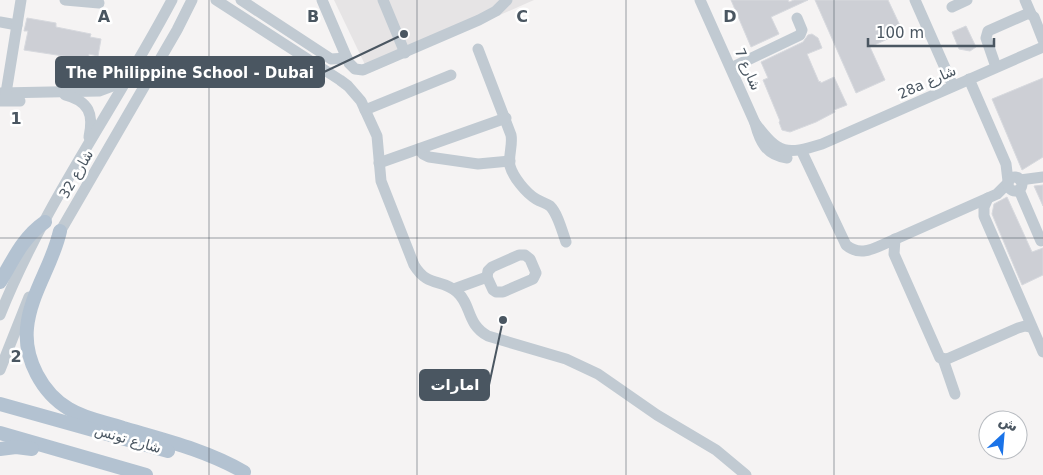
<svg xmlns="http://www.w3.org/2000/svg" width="1043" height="475" viewBox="0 0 1043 475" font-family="'DejaVu Sans',Cairo,sans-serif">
  <rect width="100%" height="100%" fill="#f5f3f3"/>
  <polygon fill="#e6e4e5" points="334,0 534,0 369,73"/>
  <g fill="#cdcfd5" stroke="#d7d9de">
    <polygon points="731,0 788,0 789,2 794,0 808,0 771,17 779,34 751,47"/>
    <polygon points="815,0 888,0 903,32 870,47 885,80 856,93"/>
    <polygon points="27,18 56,23 56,27 91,34 90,37 101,39 98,56 89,54 88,64 79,63 79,60 69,59 70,57 24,50 28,31 24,31"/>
    <polygon points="966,26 976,47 970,51 959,49 952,32"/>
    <polygon points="812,34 818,38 822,48 807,54 819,82 820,81 821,83 834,77 847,105 834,110 835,112 816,122 790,132 782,130 779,122 780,121 763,80 768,78 761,62 803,42 808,35"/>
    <polygon points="1043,78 1043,157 1022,170 992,99"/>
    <polygon points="1043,185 1043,206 1034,186"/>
    <polygon points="1007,197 1032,252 1043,248 1043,275 1022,285 992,214 994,204"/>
  </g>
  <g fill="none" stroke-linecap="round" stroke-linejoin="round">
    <g stroke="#c1cad2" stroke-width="11">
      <polyline points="65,0 99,3"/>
      <path d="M216,0L340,80L348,86L361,101L377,136L381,181L414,265C428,288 441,278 457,292C472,305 466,324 488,336L566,359L598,374L657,415L716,450L746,475"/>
      <polyline points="241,0 331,59 347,58"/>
      <polyline points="322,0 349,63 355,69 363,70 479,20 496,11 507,0"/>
      <polyline points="383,0 405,53"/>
      <path d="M700,0L755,123C760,142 766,155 787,158"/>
      <polyline points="915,0 953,86"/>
      <polyline points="1025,0 1031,14"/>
      <polyline points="952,7 967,0"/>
      <polyline points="0,22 17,25"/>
      <path d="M478,49L511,135C513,145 508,156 510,166C513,177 526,193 536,199C541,202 546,203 550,206C558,214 562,231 566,242"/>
      <polyline points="996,67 986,38 988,31 1029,13 1034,17 1043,40"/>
      <polyline points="731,68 800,35 802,30 797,18"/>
      <polyline points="969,79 1006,164 1008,181"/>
      <polyline points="0,93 99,91 115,85 124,76"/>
      <polyline points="6,93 21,0"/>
      <path d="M65,95C89,101 94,114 89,137"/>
      <polyline points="0,101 20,101"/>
      <polyline points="365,110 451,75"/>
      <path d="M755,123C779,155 786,155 822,144L1043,47"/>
      <polyline points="419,149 423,154 429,157 478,164 510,161"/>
      <path d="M803,154L846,245C858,255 869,251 882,245L997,194L1008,183"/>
      <polyline points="379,163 506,118"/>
      <circle cx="1015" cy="184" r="7"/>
      <polyline points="1020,180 1043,177"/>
      <polyline points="1019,190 1041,241"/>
      <polyline points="988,198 984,207 984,216 1043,352"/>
      <polyline points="57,237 177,30 192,0"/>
      <polyline points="895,239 894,254 940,358 947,359 1018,328 1025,326 1031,327"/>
      <polygon points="519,255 525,255 530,259 536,273 533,279 503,292 496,292 493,290 487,277 488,271 492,267"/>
      <polyline points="454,289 487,277"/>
      <path d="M0,315C44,204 116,106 172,0"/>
      <polyline points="943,359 955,394"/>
      <polyline points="0,370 29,297"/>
    </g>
    <g stroke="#b3c2d1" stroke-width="14">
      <path d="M60,231C53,264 30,294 27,328C24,359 42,393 69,409C85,419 105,422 123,428C164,440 206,450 244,472"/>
      <path d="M0,282C13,260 23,237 45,222"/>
      <polyline points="0,404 168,451"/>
      <polyline points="0,433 146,475"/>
      <polyline points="0,449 16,447 32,449"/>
    </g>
  </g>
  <path fill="none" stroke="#4a5661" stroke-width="1" stroke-opacity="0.55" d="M209,0V475M417,0V475M626,0V475M834,0V475M0,238H1043"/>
  <g text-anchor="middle" stroke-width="5" stroke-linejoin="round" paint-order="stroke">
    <g font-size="14" fill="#4a5661" stroke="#fff">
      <text transform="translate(748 69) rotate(66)" y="5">شارع 7</text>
      <text transform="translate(927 82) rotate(-24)" y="5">28a شارع</text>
      <text transform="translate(76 174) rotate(-60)" y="5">شارع 32</text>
      <text transform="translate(128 439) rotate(16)" y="5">شارع تونس</text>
    </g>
  </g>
  <g font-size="16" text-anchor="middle" font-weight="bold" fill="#4a5661" stroke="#fff" stroke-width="5" stroke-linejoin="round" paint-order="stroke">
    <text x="104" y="22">A</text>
    <text x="313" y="22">B</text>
    <text x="522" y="22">C</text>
    <text x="730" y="22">D</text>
    <text x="16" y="124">1</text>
    <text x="16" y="362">2</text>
  </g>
  <path fill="none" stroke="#4a5661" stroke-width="2" d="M404 34L324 72M503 320L489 385"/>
  <g fill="#4a5661" stroke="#fff" stroke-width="2">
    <circle cx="404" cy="34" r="5"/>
    <circle cx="503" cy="320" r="5"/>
  </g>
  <g fill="#4a5661" stroke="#4a5661" stroke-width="2">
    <rect x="56" y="57" width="268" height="30" rx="5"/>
    <rect x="420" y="370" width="69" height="30" rx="5"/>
  </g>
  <g font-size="15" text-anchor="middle" font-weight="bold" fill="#fff">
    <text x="190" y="78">The Philippine School - Dubai</text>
    <text x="455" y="390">امارات</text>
  </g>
  <g transform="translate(1003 435) rotate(26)"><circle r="24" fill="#ffffff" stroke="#b7bbc0"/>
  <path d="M0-4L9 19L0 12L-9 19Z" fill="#1a73e8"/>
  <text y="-8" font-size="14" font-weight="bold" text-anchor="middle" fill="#4a5661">ش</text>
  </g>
  <path d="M868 38v8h126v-8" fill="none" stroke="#4a5661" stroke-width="2.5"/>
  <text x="876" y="38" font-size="15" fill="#4a5661" stroke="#ffffff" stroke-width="4" paint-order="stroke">100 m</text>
</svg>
